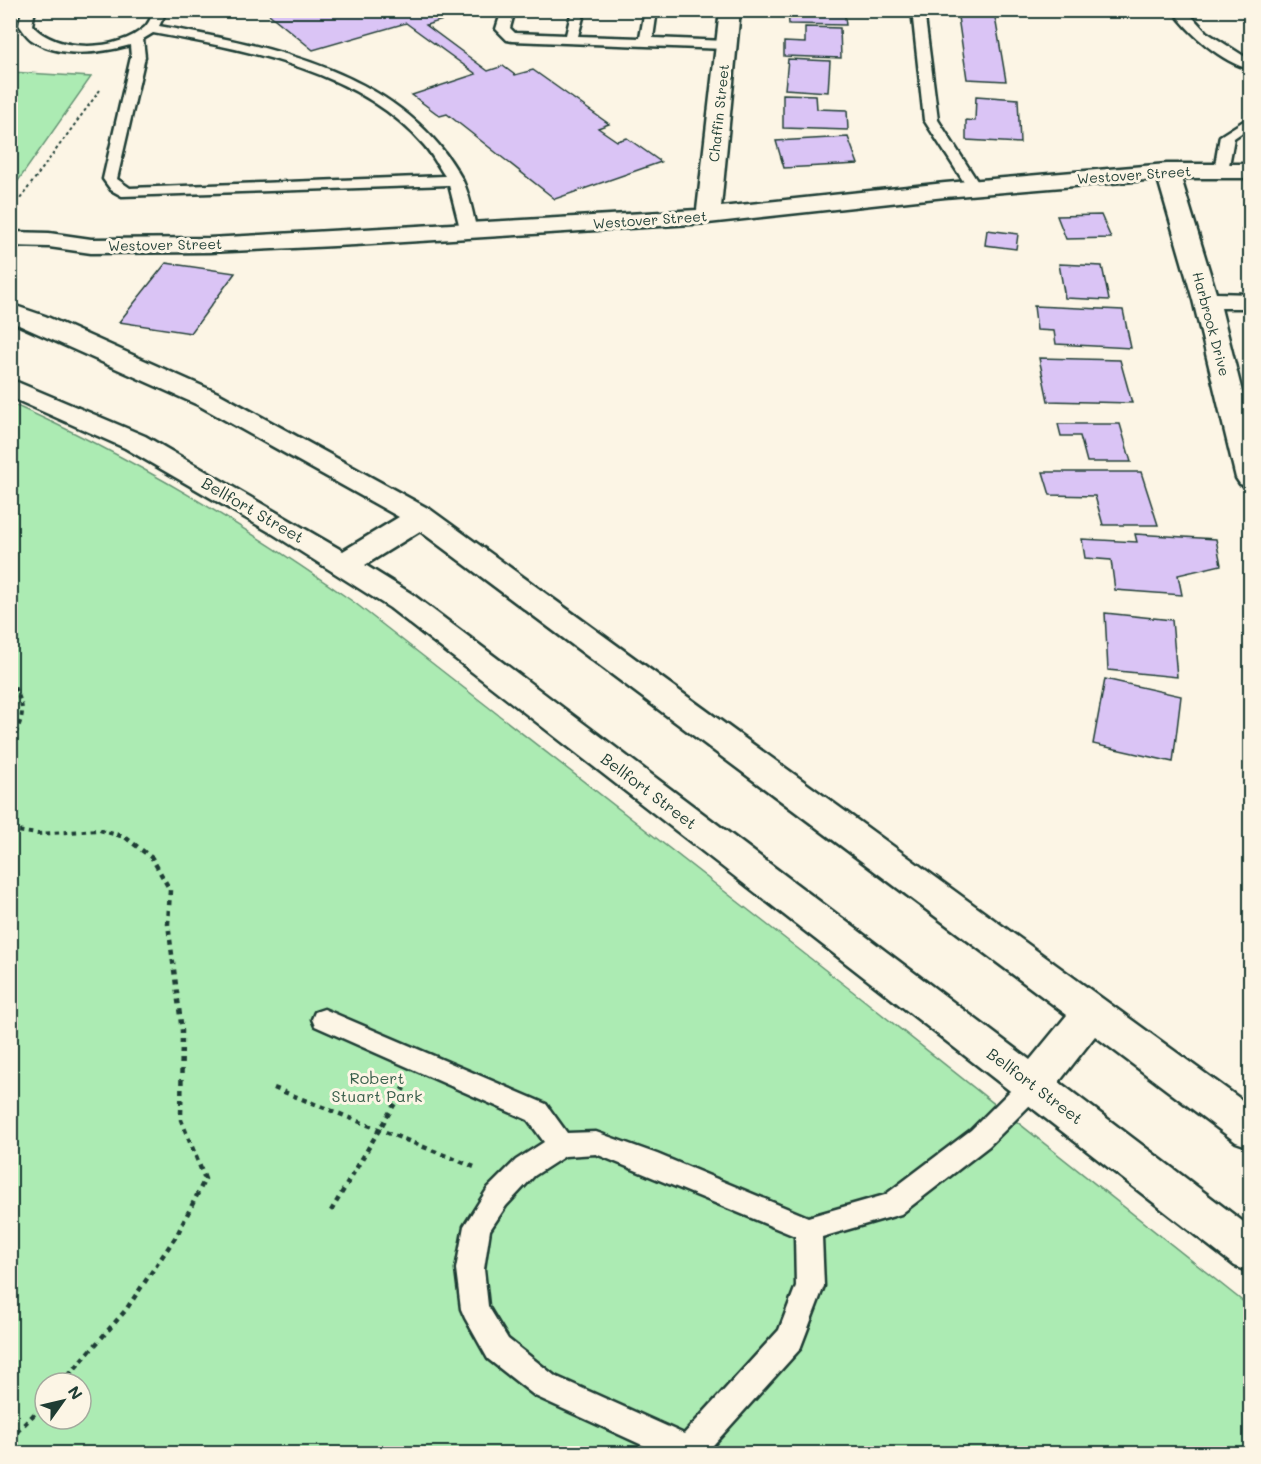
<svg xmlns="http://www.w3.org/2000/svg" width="1261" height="1464" viewBox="0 0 1261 1464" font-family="Mali,sans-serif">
  <rect width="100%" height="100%" fill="#fcf5e5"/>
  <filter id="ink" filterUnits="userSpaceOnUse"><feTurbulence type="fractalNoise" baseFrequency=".0167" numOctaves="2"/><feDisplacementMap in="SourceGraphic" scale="12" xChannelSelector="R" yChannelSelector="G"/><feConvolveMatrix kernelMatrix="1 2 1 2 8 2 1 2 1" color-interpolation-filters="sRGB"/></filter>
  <g filter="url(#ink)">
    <g fill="#acebb3" stroke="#669474" stroke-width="1.5" fill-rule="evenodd">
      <polygon points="11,72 91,77 11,191 10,72"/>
      <path d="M10,403C133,457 245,526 355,603L865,1001L1250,1307V1453H11ZM45,1383H81V1419H45Z"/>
    </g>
    <g fill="#dac4f5" stroke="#1f3d34" stroke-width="1.5">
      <polygon points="264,10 430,10 443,20 426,25 488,71 503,66 515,75 533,70 609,124 598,128 617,141 627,138 661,162 555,199 447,114 440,116 412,95 476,74 406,23 313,50"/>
      <polygon points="788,10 844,10 846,25 789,24"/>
      <polygon points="957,10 994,11 1006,81 967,79"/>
      <polygon points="805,27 840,28 841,58 784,56 784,42 805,43"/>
      <polygon points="788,59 830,61 828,92 785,89"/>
      <polygon points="783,94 816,95 817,109 847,110 848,130 783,128"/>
      <polygon points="976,96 1018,99 1020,143 966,140 966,120 975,121"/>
      <polygon points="848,137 858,164 784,168 776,141"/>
      <polygon points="1101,215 1111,238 1066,239 1057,216"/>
      <polygon points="987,230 1018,234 1016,249 985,245"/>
      <polygon points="1242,230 1250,230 1250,249"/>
      <polygon points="166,263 235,273 191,333 119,322"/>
      <polygon points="1059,264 1102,266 1109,300 1065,298"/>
      <polygon points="1034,306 1123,310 1131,348 1056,344 1054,331 1037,330"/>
      <polygon points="1039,358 1120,360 1132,403 1048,401"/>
      <polygon points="1058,424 1120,424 1131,462 1087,462 1080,436 1061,436"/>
      <polygon points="1043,472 1141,472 1158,525 1103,525 1095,496 1050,495"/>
      <polygon points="1135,534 1216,539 1221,565 1178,575 1182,595 1115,590 1111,560 1085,558 1082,539 1137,542"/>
      <polygon points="1105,613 1172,620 1177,677 1108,670"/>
      <polygon points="1105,679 1181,696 1173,762 1093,744"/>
    </g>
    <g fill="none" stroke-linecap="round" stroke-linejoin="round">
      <defs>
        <g id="lane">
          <path d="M22,10H35L32,25C56,53 118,52 145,27C149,23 152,16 154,10H167L159,26C269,46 403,71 462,179C470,195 473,215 477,232L469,237L461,232L449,185L122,196L111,190L103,179L131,57L130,45C101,53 59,59 32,40C27,37 23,30 19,25ZM153,33C247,50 358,69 424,145C432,154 438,166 445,176L130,188L117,179L145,57L143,39Z"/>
          <polygon points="502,10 515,10 510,28 515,33 566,35 572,10 585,10 578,36 640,38 645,10 657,10 653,38 726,41 733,45 726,49 512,41 507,40 496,29"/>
          <polygon points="912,10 924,10 938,120 981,187 979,190 969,190 924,120"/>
          <path d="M1173,10H1186L1206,32L1250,60V69C1223,63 1188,33 1173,10Z"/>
          <polygon points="1250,117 1250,127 1234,138 1228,171 1221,175 1216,174 1214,171 1220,136"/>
          <path d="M324,1009L546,1104L567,1133L596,1132L657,1154L808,1217L885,1195L971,1130L1024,1077L1033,1074L1042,1077L1046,1085L1042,1093L989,1146L901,1214L822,1237L824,1286L800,1349L705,1454H662L535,1396L488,1359L465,1318L461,1309L456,1269L464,1226L488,1188L516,1160L544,1142L528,1120L315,1026L312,1019L315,1012ZM596,1154L795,1236L796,1286L779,1330L684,1434L555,1376L508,1339L488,1306L484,1269L490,1230L506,1206L534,1176L565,1156Z"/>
        </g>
        <polygon id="street" points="720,10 740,10 721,207 945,183 1167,164 1250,164 1250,178 1181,178 1216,293 1250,294 1250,308 1221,308 1250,424 1250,487 1240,484 1236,478 1193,300 1158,179 945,197 708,223 355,245 209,252 91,253 49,247 10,246 10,232 49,233 91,239 209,238 697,210"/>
        <path id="secondary" d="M10,304L45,316L218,393L431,510L1250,1106V1147L1236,1142L1095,1036L1059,1082L1250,1227V1272L1235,1266L390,608L273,534L125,448L10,397V379L145,436L343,551L399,517L198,405L10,321ZM420,531L1067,1015L1030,1060L412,594L365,565Z"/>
      </defs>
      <use href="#lane" stroke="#1f3d34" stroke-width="5"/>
      <use href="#street" stroke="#1f3d34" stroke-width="5"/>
      <use href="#secondary" stroke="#1f3d34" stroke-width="5"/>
      <polyline stroke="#1f3d34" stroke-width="2" stroke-dasharray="3 3" stroke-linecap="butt" points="10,205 20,199 100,90"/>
      <g stroke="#1f3d34" stroke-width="4" stroke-dasharray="4.5 4.5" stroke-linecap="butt">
        <path d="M10,679C27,710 25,713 10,745"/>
        <polyline points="10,830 37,834 99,830 121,836"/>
      </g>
      <g stroke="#1f3d34" stroke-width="4.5" stroke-dasharray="5 5" stroke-linecap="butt">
        <polyline points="274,1088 477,1168"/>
        <polyline points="331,1211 404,1088"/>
        <polyline points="62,1383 125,1311 177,1235 205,1179 181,1120 182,1031 168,924 170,890 152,858 125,837 115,834"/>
        <polyline points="10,1439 45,1403"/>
      </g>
      <use href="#lane" fill="#fcf5e5" fill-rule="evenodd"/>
      <use href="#street" fill="#fcf5e5" fill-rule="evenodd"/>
      <use href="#secondary" fill="#fcf5e5" fill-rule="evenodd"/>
    </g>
  </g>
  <g text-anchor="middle" stroke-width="6" stroke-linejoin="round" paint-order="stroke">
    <g font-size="14" fill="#1f3d34" stroke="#fcf5e5">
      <text transform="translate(719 113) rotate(-84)" y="5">Chaffin Street</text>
      <text transform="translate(1134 175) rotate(-4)" y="5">Westover Street</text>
      <text transform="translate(650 220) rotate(-4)" y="5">Westover Street</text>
      <text transform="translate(165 245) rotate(-1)" y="5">Westover Street</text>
      <text transform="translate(1211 324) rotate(75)" y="5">Harbrook Drive</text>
    </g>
    <g font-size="16" fill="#1f3d34" stroke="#fcf5e5">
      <text transform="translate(253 510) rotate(30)" y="6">Bellfort Street</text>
      <text transform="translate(649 791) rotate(37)" y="6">Bellfort Street</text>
      <text transform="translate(1035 1086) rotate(37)" y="6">Bellfort Street</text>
    </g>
    <g font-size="16" fill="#3b604d" stroke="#fcf5e5">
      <text x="377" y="1084">Robert<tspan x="377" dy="18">Stuart Park</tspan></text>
    </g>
  </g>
  <rect width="1261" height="1464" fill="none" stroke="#fcf5e5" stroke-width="36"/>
  <rect x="18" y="18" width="1225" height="1428" fill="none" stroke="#1f3d34" stroke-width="2" filter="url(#ink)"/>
  <g transform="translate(63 1401) rotate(56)"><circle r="28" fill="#fcf5e5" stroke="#a4ab9e" stroke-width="1.5"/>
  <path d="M0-4.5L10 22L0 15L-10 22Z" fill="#1f3d34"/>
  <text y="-9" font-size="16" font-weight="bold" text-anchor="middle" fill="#1f3d34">N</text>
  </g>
</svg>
